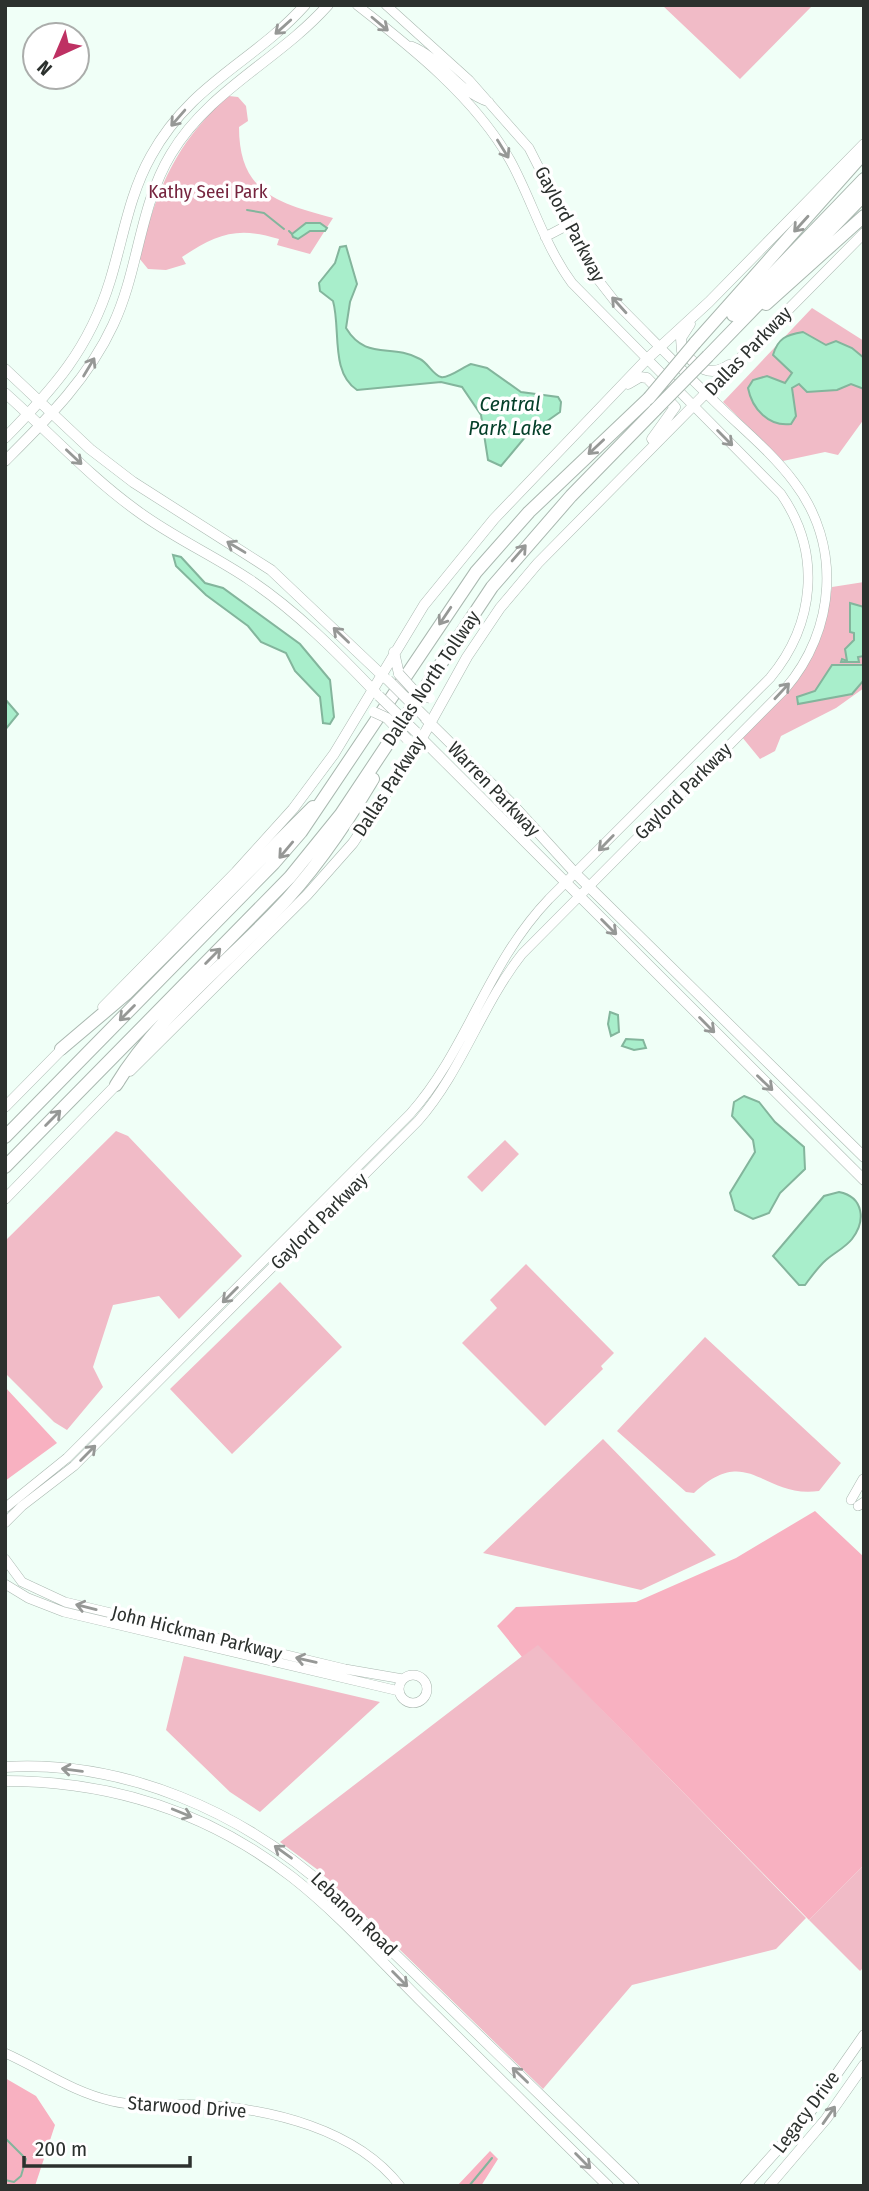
<svg xmlns="http://www.w3.org/2000/svg" width="869" height="2191" viewBox="0 0 869 2191" font-family="'Fira Sans Condensed',sans-serif">
  <rect width="100%" height="100%" fill="#f0fff7"/>
  <!-- green -->
  <path fill="#f1bbc7" d="M662,5H813L740,79Z
    M229,96L238,97L246,106L248,121L239,127C239,193 278,203 333,218L310,254L277,245L279,239C237,226 217,234 182,257L186,264L166,270L148,269L139,258C153,205 168,159 206,118C213,110 219,100 229,96Z
    M812,308L864,341V419L838,455L825,452L783,461L723,402Z
    M864,582V688L836,708L781,736L775,751L760,759L742,737L809,662L822,634L832,587Z
    M116,1131L128,1136L242,1256L179,1319L159,1296L113,1305L93,1367L103,1387L67,1430L54,1422L5,1373V1241Z
    M505,1140L519,1154L482,1192L467,1177Z
    M526,1264L614,1353L601,1366L603,1369L545,1426L462,1343L497,1308L490,1300Z
    M280,1282L342,1347L232,1454L170,1389Z
    M705,1337L841,1463L819,1491C762,1499 749,1442 694,1493L686,1492L617,1431Z
    M603,1439L716,1555L641,1590L483,1553Z
    M538,1644L806,1918L776,1949L632,1985L543,2089L318,1870L280,1842Z
    M184,1656L380,1702L260,1812L230,1792L166,1730Z
    M864,1865V1967L860,1971L809,1920Z"/>
  <!-- forest -->
  <path fill="#f8b1c1" d="M5,1387L57,1443L5,1481Z
    M815,1511L864,1557V1865L809,1920L538,1645L522,1657L497,1626L516,1607L636,1602L736,1558Z
    M5,2078L36,2096L55,2125L35,2186H5Z
    M490,2151L498,2159L481,2186H457Z"/>
  <!-- water -->
  <path fill="#a8eecb" stroke="#83b59c" stroke-width="2" d="M306,223H320L327,228L325,231H310L298,239L293,237L292,234Z
    M346,246L357,284L350,302L346,328C366,361 391,343 420,359C428,363 433,375 441,377C448,379 463,367 471,364L487,368L521,392L558,397L561,402L560,412L526,436L501,466L488,460L481,415L462,387L441,382L357,390C330,372 341,329 333,301L320,291L319,283L335,263L340,247Z
    M803,332L826,345L836,341L852,348L864,358V389L851,384L837,390L807,392L799,384L792,388L796,416L791,424C769,427 752,409 748,388L753,380L767,376L785,383L792,373L773,355C778,338 786,335 803,332Z
    M173,555L181,557L205,583L223,588L300,644L330,680L334,717L330,724L323,723L320,697L295,671L286,653L261,642L248,626L206,595L176,566Z
    M850,603L864,607V656L858,657L859,662H841L842,659L847,661L845,649L854,640V633L850,632Z
    M832,665H864V680L852,694L798,704L797,697L815,691Z
    M5,699L18,714L5,730Z
    M610,1012L618,1015L619,1032L611,1036L608,1024Z
    M626,1039L643,1040L646,1048L634,1050L622,1046Z
    M744,1096L759,1102L775,1122L804,1147L805,1169L780,1193L769,1213L753,1219L735,1210L730,1193L755,1152L753,1140L732,1116L734,1102Z
    M839,1192C864,1197 866,1221 852,1239C846,1247 834,1253 826,1260C818,1267 811,1277 805,1285H799L773,1256L824,1196Z"/>
  <g fill="none" stroke-linecap="round" stroke-linejoin="round">
    <!-- stream -->
    <path stroke="#83b59c" stroke-width="2" d="M247,210L264,213L284,229
      M289,231L292,234
      M5,2138L26,2159L21,2176L14,2182L5,2180
      M469,2186L492,2158"/>
    <!-- tertiary casing -->
    <g stroke="#aab8b0" stroke-width="10">
      <path id="tertiary" d="M411,46C442,58 457,92 489,102
        M545,237L568,225
        M851,1500L863,1479
        M858,1506L864,1502
        M5,1508L67,1458L410,1114C468,1049 486,965 549,899L770,678C815,624 822,553 781,494L572,283C544,245 532,200 510,160C475,98 412,48 357,5
        M5,1523L22,1506L74,1466L418,1121C462,1071 481,1006 522,954L785,689C836,630 842,545 794,482C771,451 739,426 712,399C680,368 649,336 617,304L592,272L529,148L469,80L386,5
        M5,1559L22,1582L65,1602L345,1669L403,1679
        M5,1584L28,1598L64,1612L399,1691
        M399 1689a14 14 0 1 1 28 0a14 14 0 1 1-28 0Z
        M5,2053C41,2069 72,2092 112,2101C142,2108 172,2103 203,2105C271,2109 356,2129 400,2186"/>
    </g>
    <!-- secondary casing -->
    <g stroke="#aab8b0" stroke-width="11">
      <path id="secondary" d="M690,324L681,338L682,351C697,366 708,379 729,365
        M5,369L90,449L133,482L271,570L385,678
        M628,384L640,377L647,378L675,407L652,439
        M5,393C49,432 89,476 136,510C172,537 213,555 250,580C296,611 337,652 376,693
        M5,438C54,388 89,349 110,281C123,239 129,195 151,156C191,83 254,62 305,5
        M5,461C47,419 88,379 113,325C139,270 139,207 171,154C209,90 279,60 328,5
        M394,652L399,674
        M425,718L513,805L576,874L864,1157
        M418,735L864,1180
        M103,1007L236,872L293,809L334,754L424,605L494,519L648,358L709,302L864,144
        M130,1071L307,895L353,843L417,747L467,657L500,608L538,563L864,233
        M5,1107L66,1045
        M5,1199L119,1082
        M5,1767C125,1760 243,1812 330,1891L634,2186
        M5,1781C110,1781 208,1812 292,1877C338,1913 378,1958 419,1999C482,2061 545,2123 608,2186
        M745,2186L806,2118L864,2035
        M769,2186L826,2119L864,2065"/>
    </g>
    <!-- motorway casing -->
    <g stroke="#aab8b0" stroke-width="14">
      <path id="motorway" d="M766,304L864,216
        M733,315L864,179
        M695,343L864,153
        M708,356L864,195
        M61,1049L126,994L313,807
        M116,1085C156,1019 222,967 275,912C314,872 345,826 373,779
        M5,1137L274,863L301,832L476,572L529,512L649,398
        M5,1167L290,877L341,814L492,587L571,496L655,410"/>
    </g>
    <!-- tertiary -->
    <use href="#tertiary" stroke="#fff" stroke-width="9"/>
    <!-- secondary -->
    <use href="#secondary" stroke="#fff" stroke-width="10"/>
    <!-- motorway -->
    <use href="#motorway" stroke="#fff" stroke-width="12"/>
    <!-- secondary-bridge casing -->
    <g stroke="#aab8b0" stroke-width="11" stroke-linecap="butt">
      <path id="secondary-bridge" d="M399,674L418,695L430,698
        M388,680L425,717
        M379,696L416,732
        M374,712L387,718L407,739"/>
    </g>
    <!-- motorway-bridge casing -->
    <g stroke="#aab8b0" stroke-width="14" stroke-linecap="butt">
      <path id="motorway-bridge" d="M649,398L695,343
        M655,410L708,356"/>
    </g>
    <!-- secondary-bridge -->
    <use href="#secondary-bridge" stroke="#fff" stroke-width="10"/>
    <!-- motorway-bridge -->
    <use href="#motorway-bridge" stroke="#fff" stroke-width="12"/>
  </g>
  <!-- one-way arrows -->
  <defs><path id="oneway-shaft" d="M-6 0H5M1.5-3L5.5 0L1.5 3" fill="none" stroke-width="1.6" stroke-linecap="round" stroke-linejoin="round" transform="scale(1.75)"/></defs>
  <g stroke="#969896">
    <use href="#oneway-shaft" transform="translate(380 24) rotate(40)"/>
    <use href="#oneway-shaft" transform="translate(283 27) rotate(138)"/>
    <use href="#oneway-shaft" transform="translate(178 118) rotate(131)"/>
    <use href="#oneway-shaft" transform="translate(503 149) rotate(58)"/>
    <use href="#oneway-shaft" transform="translate(801 224) rotate(132)"/>
    <use href="#oneway-shaft" transform="translate(619 305) rotate(-132)"/>
    <use href="#oneway-shaft" transform="translate(89 367) rotate(-59)"/>
    <use href="#oneway-shaft" transform="translate(725 438) rotate(45)"/>
    <use href="#oneway-shaft" transform="translate(596 447) rotate(137)"/>
    <use href="#oneway-shaft" transform="translate(74 457) rotate(43)"/>
    <use href="#oneway-shaft" transform="translate(236 547) rotate(-149)"/>
    <use href="#oneway-shaft" transform="translate(519 553) rotate(-49)"/>
    <use href="#oneway-shaft" transform="translate(445 616) rotate(124)"/>
    <use href="#oneway-shaft" transform="translate(341 635) rotate(-136)"/>
    <use href="#oneway-shaft" transform="translate(782 691) rotate(-47)"/>
    <use href="#oneway-shaft" transform="translate(606 843) rotate(134)"/>
    <use href="#oneway-shaft" transform="translate(286 850) rotate(130)"/>
    <use href="#oneway-shaft" transform="translate(609 927) rotate(45)"/>
    <use href="#oneway-shaft" transform="translate(213 956) rotate(-45)"/>
    <use href="#oneway-shaft" transform="translate(127 1013) rotate(135)"/>
    <use href="#oneway-shaft" transform="translate(707 1025) rotate(45)"/>
    <use href="#oneway-shaft" transform="translate(765 1083) rotate(44)"/>
    <use href="#oneway-shaft" transform="translate(53 1118) rotate(-45)"/>
    <use href="#oneway-shaft" transform="translate(230 1295) rotate(135)"/>
    <use href="#oneway-shaft" transform="translate(88 1453) rotate(-45)"/>
    <use href="#oneway-shaft" transform="translate(86 1607) rotate(-166)"/>
    <use href="#oneway-shaft" transform="translate(306 1660) rotate(-167)"/>
    <use href="#oneway-shaft" transform="translate(72 1770) rotate(-173)"/>
    <use href="#oneway-shaft" transform="translate(182 1813) rotate(22)"/>
    <use href="#oneway-shaft" transform="translate(283 1852) rotate(-144)"/>
    <use href="#oneway-shaft" transform="translate(400 1979) rotate(45)"/>
    <use href="#oneway-shaft" transform="translate(520 2075) rotate(-136)"/>
    <use href="#oneway-shaft" transform="translate(829 2115) rotate(-55)"/>
    <use href="#oneway-shaft" transform="translate(583 2161) rotate(45)"/>
  </g>
  <g text-anchor="middle" dominant-baseline="central" stroke-width="7" stroke-linejoin="round" paint-order="stroke">
    <!-- park labels -->
    <g font-size="19" fill="#76253f" stroke="#fff">
      <text x="208" y="191">Kathy Seei Park</text>
    </g>
    <!-- street labels -->
    <g font-size="19" fill="#2c312e" stroke="#fff">
      <text transform="translate(570 224) rotate(62)">Gaylord Parkway</text>
      <text transform="translate(748 351) rotate(-46)">Dallas Parkway</text>
      <text transform="translate(431 678) rotate(-56)">Dallas North Tollway</text>
      <text transform="translate(389 786) rotate(-57)">Dallas Parkway</text>
      <text transform="translate(494 789) rotate(46)">Warren Parkway</text>
      <text transform="translate(683 791) rotate(-45)">Gaylord Parkway</text>
      <text transform="translate(319 1221) rotate(-45)">Gaylord Parkway</text>
      <text transform="translate(197 1633) rotate(14)">John Hickman Parkway</text>
      <text transform="translate(354 1914) rotate(44)">Lebanon Road</text>
      <text transform="translate(187 2107) rotate(4)">Starwood Drive</text>
      <text transform="translate(806 2112) rotate(-53)">Legacy Drive</text>
    </g>
    <!-- water labels -->
    <g font-size="21" font-style="italic" fill="#05402a" stroke="#fff">
      <text x="510" y="404">Central<tspan x="510" dy="24">Park Lake</tspan></text>
    </g>
  </g>
  <!-- border -->
  <rect width="869" height="2191" fill="none" stroke="#2c312e" stroke-width="14"/>
  <!-- north arrow -->
  <g transform="translate(56 56) rotate(224)"><circle r="33" fill="#ffffff" stroke="#abadab" stroke-width="2"/>
  <path d="M0-5L12 26L0 18L-12 26Z" fill="#be3163"/>
  <text y="-10" font-size="19" font-weight="bold" text-anchor="middle" fill="#2c312e">N</text>
  </g>
  <!-- scale -->
  <path d="M24 2156v10h166v-10" fill="none" stroke="#2c312e" stroke-width="3.5"/>
  <text x="35" y="2156" font-size="21" fill="#2c312e" stroke="#ffffff" stroke-width="5" paint-order="stroke">200 m</text>
</svg>
